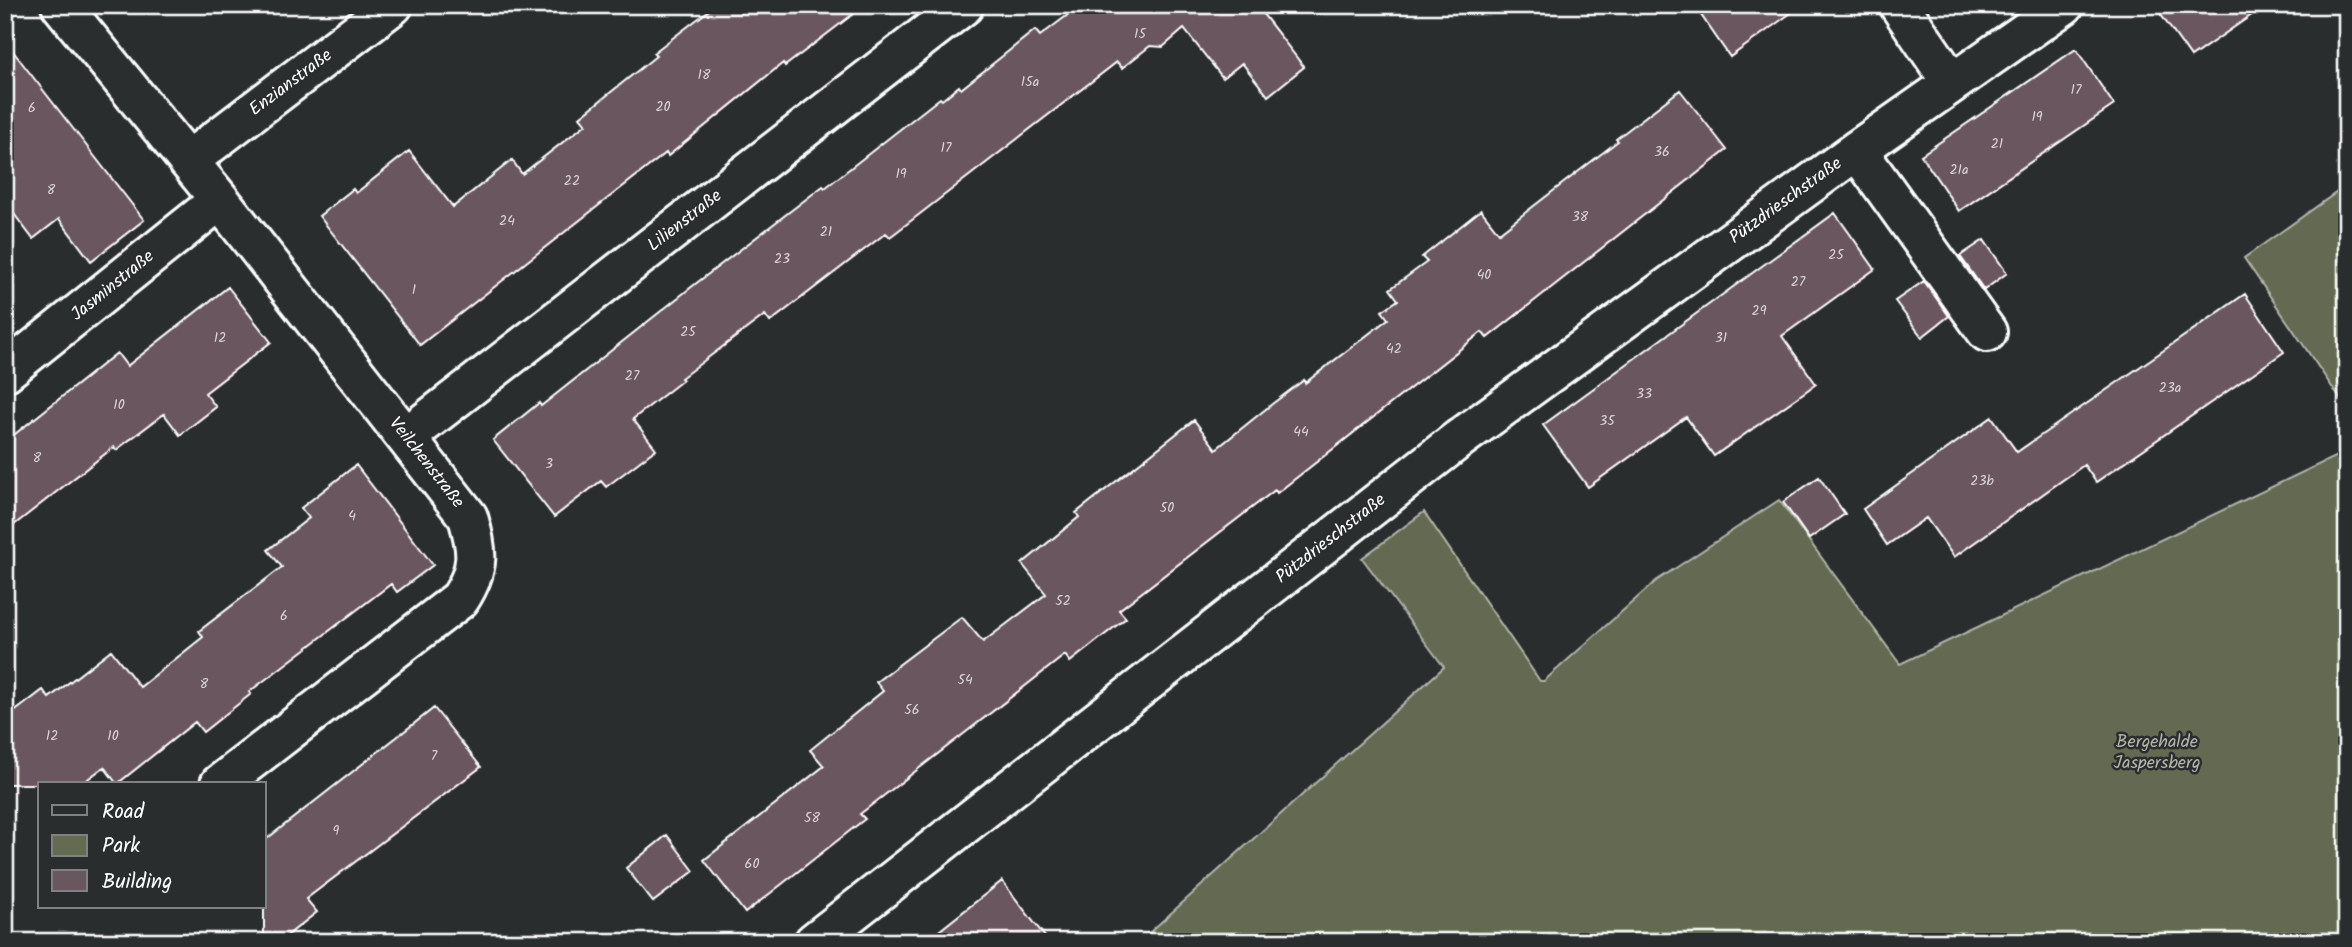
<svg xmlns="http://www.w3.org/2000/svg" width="2352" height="947" viewBox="0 0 2352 947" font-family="Kalam,sans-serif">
  <rect width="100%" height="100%" fill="#2a2d2e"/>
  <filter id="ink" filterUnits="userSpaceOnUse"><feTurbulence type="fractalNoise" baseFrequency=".0143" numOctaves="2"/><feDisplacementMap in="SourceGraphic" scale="14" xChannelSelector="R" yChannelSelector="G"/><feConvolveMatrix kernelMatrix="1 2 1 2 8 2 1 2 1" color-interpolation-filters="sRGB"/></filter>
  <g filter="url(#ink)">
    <!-- green -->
    <path fill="#646b51" stroke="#b2b5a8" stroke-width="2" d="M2347,185V409L2244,258Z
      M2347,451V942H1139L1444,667L1362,558L1424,512L1540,681H1544L1656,581L1779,500L1900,664Z"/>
    <!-- building -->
    <path fill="#69575e" stroke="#fff" stroke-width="2" d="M716,5H865L785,66L783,63L668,156L666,153L420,345L319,216L353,189L356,193L409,151L453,207L512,160L522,174L586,124L580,117L656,56L653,53Z
      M1081,5H1256L1304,67L1268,96L1242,63L1223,78L1184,29L1163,47L1150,46L1122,68L1117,62L890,237L886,233L770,322L765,315L681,378L683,380L633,419L656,449L606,487L601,481L554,517L493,440L539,403L541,406L694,285L823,186L825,188L940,98L942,100L959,86L961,89L1035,30L1040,36Z
      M1694,5H1802L1730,57Z
      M2154,5H2266L2191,57Z
      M5,41L144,220L91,261L59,219L33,239L5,202Z
      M2076,49L2114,105L1959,211L1921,155Z
      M1680,90L1727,150L1487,338L1482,332L1277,493L1275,490L1119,610L1126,618L1070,662L1065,655L961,736L860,814L865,819L745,913L704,860L824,766L810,750L883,691L876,682L962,617L983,642L1046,594L1022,564L1079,517L1076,513L1194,420L1216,449L1272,404L1304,380L1305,383L1388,319L1382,311L1398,300L1390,289L1427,262L1422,257L1481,210L1499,233L1618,141L1616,139Z
      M1835,213L1875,269L1782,336L1816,384L1714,456L1686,417L1588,487L1543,425Z
      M1984,240L2007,273L1984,290L1960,256Z
      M1924,281L1949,316L1922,337L1895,301Z
      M228,287L271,342L205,393L216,407L180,435L164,414L116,450L114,447L5,532V442L117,353L127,366Z
      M2245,294L2284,352L2096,482L2084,465L1954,557L1926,518L1887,545L1863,509L1992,417L2017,452Z
      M356,465L433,565L397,592L391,584L249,692L251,694L203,732L195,722L117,784L104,767L81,784H5V719L43,690L49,698L111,650L140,687L203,637L199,631L282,567L268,550L309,518L301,508Z
      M1819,477L1845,514L1809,539L1783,502Z
      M434,708L481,767L306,899L317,912L279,942H264V841Z
      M667,835L694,871L653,902L626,868Z
      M1002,881L1049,942H925Z"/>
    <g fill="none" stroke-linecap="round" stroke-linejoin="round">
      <!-- minor casing -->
      <g stroke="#fff" stroke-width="44">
        <path id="minor" d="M61,5L220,200L468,517C478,551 480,568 460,599L220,784
          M1899,5L1952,83
          M1857,150L1987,332
          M188,161L393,5
          M5,372L220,200
          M406,437L964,5
          M814,942L1459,439L1857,150L2064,5"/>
      </g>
      <!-- minor -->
      <use href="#minor" stroke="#2a2d2e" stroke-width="38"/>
    </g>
  </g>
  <g text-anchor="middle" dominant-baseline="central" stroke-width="5" stroke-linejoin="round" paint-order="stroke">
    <!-- number labels -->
    <g font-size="14" fill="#dad5d7">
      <text x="1140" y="34">15</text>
      <text x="704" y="75">18</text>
      <text x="1030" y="82">15a</text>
      <text x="2076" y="90">17</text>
      <text x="663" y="107">20</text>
      <text x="32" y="108">6</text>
      <text x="2037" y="117">19</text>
      <text x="1997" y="144">21</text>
      <text x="946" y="148">17</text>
      <text x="1662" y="152">36</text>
      <text x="1959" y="170">21a</text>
      <text x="901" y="174">19</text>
      <text x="572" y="181">22</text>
      <text x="51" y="190">8</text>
      <text x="1580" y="217">38</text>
      <text x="507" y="221">24</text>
      <text x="826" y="232">21</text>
      <text x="1836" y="255">25</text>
      <text x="782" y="259">23</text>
      <text x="1484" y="275">40</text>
      <text x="1798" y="282">27</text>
      <text x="414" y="290">1</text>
      <text x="1759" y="311">29</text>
      <text x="688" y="332">25</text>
      <text x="220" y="338">12</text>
      <text x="1721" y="338">31</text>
      <text x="1394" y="349">42</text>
      <text x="632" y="376">27</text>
      <text x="2170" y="388">23a</text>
      <text x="1644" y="394">33</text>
      <text x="119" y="405">10</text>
      <text x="1607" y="421">35</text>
      <text x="1301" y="432">44</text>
      <text x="37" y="458">8</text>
      <text x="549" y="464">3</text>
      <text x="1982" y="481">23b</text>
      <text x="1167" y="508">50</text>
      <text x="352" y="516">4</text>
      <text x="1063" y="601">52</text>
      <text x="284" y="616">6</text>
      <text x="965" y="680">54</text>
      <text x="204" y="684">8</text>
      <text x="912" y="710">56</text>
      <text x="52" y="736">12</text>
      <text x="113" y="736">10</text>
      <text x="434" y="756">7</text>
      <text x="812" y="818">58</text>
      <text x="336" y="831">9</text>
      <text x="752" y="864">60</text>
    </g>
    <!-- street labels -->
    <g font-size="18" fill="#fff" stroke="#2a2d2e">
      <text transform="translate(291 83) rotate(-37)">Enzianstraße</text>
      <text transform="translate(1786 201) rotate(-36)">Pützdrieschstraße</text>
      <text transform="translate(685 221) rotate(-38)">Lilienstraße</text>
      <text transform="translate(113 286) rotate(-39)">Jasminstraße</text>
      <text transform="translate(426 463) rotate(52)">Veilchenstraße</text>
      <text transform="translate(1331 539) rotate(-38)">Pützdrieschstraße</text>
    </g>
    <!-- park labels -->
    <g font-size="18" fill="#b2b5a8" stroke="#2a2d2e">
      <text x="2157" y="742">Bergehalde<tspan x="2157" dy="21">Jaspersberg</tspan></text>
    </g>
  </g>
  <!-- margin -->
  <rect width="2352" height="947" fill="none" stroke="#2a2d2e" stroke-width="28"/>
  <rect x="14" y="14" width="2324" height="919" fill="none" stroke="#fff" stroke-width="2.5" filter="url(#ink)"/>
  <!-- legend -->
  <rect x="38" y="782" width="228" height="126" fill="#2a2d2e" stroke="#7f8182" stroke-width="2"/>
  <rect x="52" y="805" width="35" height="10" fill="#2a2d2e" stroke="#7f8182" stroke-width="2"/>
  <text x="102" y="818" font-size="21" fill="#ffffff">Road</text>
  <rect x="52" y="835" width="35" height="21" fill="#646b51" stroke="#7f8182" stroke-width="2"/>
  <text x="102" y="852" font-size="21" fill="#ffffff">Park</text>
  <rect x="52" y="870" width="35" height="21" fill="#69575e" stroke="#7f8182" stroke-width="2"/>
  <text x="102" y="888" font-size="21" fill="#ffffff">Building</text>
</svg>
